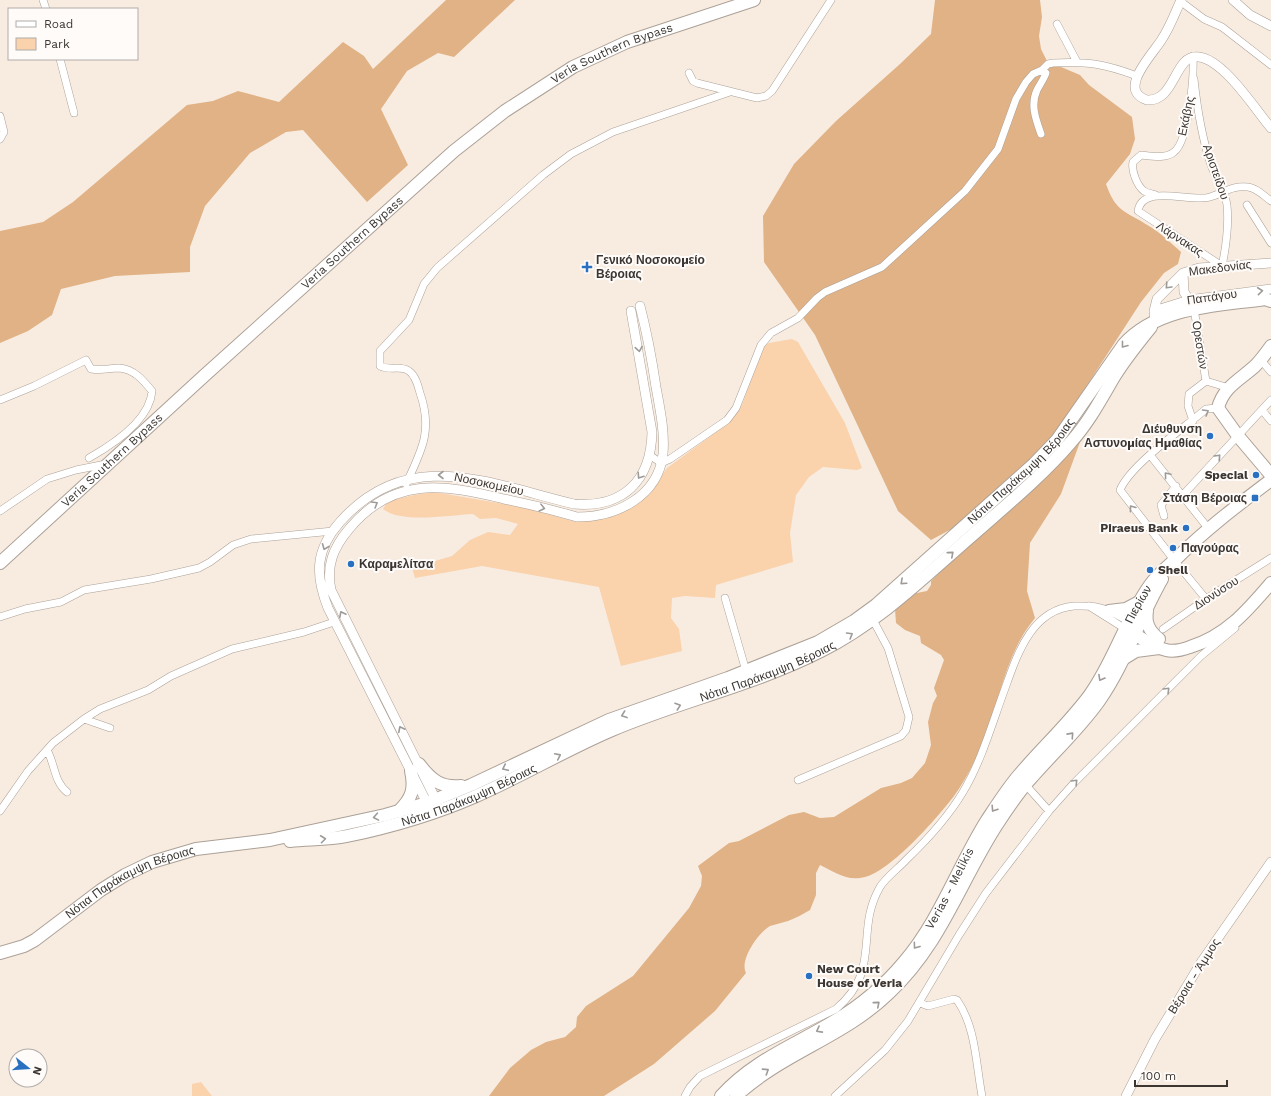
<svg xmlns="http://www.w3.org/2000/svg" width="1271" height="1096" viewBox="0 0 1271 1096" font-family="'Work Sans',sans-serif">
  <rect width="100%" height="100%" fill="#f8ece1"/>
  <!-- green -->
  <path fill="#fad2ac" d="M792,339L798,342L845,423L862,468L857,470L823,467L809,477L796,495L790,533L793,562L716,585L715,598L685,596L672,598L671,618L679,629L682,651L621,666L599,587L482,566L415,578L412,568L452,556L470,540L488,532L510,535L518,524L496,518L480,519L473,514C449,515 402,524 383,509L388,501L414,495L434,492L522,507L576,522L615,516L637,503L652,489L667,468L727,424L742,405L763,347L769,343Z
    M201,1082L212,1096H192V1084Z"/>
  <!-- forest -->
  <path fill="#e0b285" d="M446,0H515L454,57L438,53L407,71L381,109L408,165L367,202L303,130L286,132L250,153L205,206L190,247V272L115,276L61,289L52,315L28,331L0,343V231L43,222L73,202L187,105L213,101L238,91L279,102L343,42L364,56L373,69Z
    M935,0H1040L1042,17L1039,36L1041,49L1047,61L1080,75L1089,85L1132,117L1135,139L1130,154L1106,184C1116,213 1126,211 1149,226C1161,233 1171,243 1181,252L1178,264L1164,273L1141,302L1049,444L959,525L931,540L898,511L815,335L764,262L763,216L794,164L836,121L900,64L931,34Z
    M1080,442L1061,494L1030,543L1027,591L1035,618C1004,655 1000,703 982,746C974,763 965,781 954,796C937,818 892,870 865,877C847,882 835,872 820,865L816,873V895L810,910C803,914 796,918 788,921C782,923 776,924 770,926C759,932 739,960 746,973L715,1011L654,1064L604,1096H489L510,1068L531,1050L546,1042L565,1037L576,1027L577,1017L586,1006L633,976L689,908L701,886L702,876L698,866L729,843L739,841L789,815L804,812L820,818L834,817L881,788L901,783L912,778L925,763L931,745L928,722L933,703L937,696L934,688L944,660L941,655L921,643L920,636L905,630L896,623L895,609L912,594L927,591L931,585V581L945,567L1051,472Z"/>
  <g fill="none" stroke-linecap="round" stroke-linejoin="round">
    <!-- minor casing -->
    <g stroke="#aca197" stroke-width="8">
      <path id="minor" d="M43,0L46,9
        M1180,1L1204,19L1222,27L1271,65
        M1057,24L1077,62
        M60,59L74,113
        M1042,70L1048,64L1053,63C1087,61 1105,64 1137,76
        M689,73L693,81L697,83L757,98L766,96L772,91L831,0
        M1194,79C1197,107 1202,138 1211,165C1215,177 1226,194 1227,205C1229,225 1226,247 1222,266L1138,211C1142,183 1192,203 1210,197C1224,193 1232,185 1248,187C1257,188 1264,196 1271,201
        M0,116L4,132L0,139
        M1156,195C1153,194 1147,193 1144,191C1137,186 1131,170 1133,162L1141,155C1151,156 1166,159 1174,152C1189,141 1194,75 1193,56
        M1247,205L1271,243
        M1194,309L1206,381
        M1261,360L1271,372
        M1206,381L1229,388
        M0,400L34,386L86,360L91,369C104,371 108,368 119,368C134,369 143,380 152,391C150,420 112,445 89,458
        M1262,410L1271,421
        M1193,421L1188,406L1189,394L1206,381
        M1150,455L1208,528
        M651,456L661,463L670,459L727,420L736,408L761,345L771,333L798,318L817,298L825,292L882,267L965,191L998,149L1016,99L1026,82L1033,74L1042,70L1046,73C1044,79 1040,84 1037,90C1030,105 1036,120 1041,134
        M406,484C422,450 433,430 420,393C418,386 416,376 409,371C400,365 390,371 380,366V351L409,320L424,284L437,268L543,175L571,154L613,132L730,92
        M1182,496L1271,400
        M0,511L47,479L76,470L106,464
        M1164,516L1161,505L1176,486
        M725,598L746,671
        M1206,599L1174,560L1120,490C1131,464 1183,429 1206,409L1218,408
        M1089,606L1124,628
        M0,617L25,609L61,602L84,590L151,579L199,568L210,562L233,545L251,539L333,531
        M1163,629L1206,599L1271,558
        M84,719L110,728
        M47,750C55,764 54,782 67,792
        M798,780L901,736L906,730L909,717L888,648L873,620
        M1024,783L1049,811
        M0,811L28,771L53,743L84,719L100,709L148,690L171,676L232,649L304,632L334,622
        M920,1003L928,1006L954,999L957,1000C976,1027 976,1065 982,1096
        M685,1096L690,1087L700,1076L836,1009C883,969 854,932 880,887C886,877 899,868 907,859C928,839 948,817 963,792C981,762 991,727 1003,694C1016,659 1029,610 1074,606C1084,606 1095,605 1104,609C1113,612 1120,617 1128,621
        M835,1096L885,1050L908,1021L959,935L986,893L1049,811L1074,783L1201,656L1235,628"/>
    </g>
    <!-- tertiary casing -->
    <g stroke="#aca197" stroke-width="10">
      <path id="tertiary" d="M1181,0C1175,13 1170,27 1162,39C1154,53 1116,90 1147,100C1176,102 1174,53 1199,57C1224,60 1255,109 1271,128
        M1233,0L1250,15L1271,26
        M1183,273L1184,292L1189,300
        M1154,311L1189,300L1271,289
        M1155,323L1154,311L1157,299L1183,273L1199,268L1271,263
        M436,800L331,590C326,566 333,548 349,529C393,476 443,484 504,499C529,504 553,510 577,517C616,517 658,497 663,454C665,432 660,409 656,387C652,360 647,333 640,306
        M427,803L328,608C315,575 315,550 340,522C408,445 490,484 574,504C623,508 651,481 652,432L631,311
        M1126,1096L1155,1039L1202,961L1271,862"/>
    </g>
    <!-- primary casing -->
    <g stroke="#aca197" stroke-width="14">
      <g id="primary">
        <path d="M1271,346C1266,353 1261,360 1255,366C1241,379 1223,387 1218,408L1238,436L1271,475"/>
        <path id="s1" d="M0,563L205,375L404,196L454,151L505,111L573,67L627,42L754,0"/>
        <path d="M1109,611L1126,609L1139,602"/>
        <path d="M1147,611C1145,623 1149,631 1159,639"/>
        <path d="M1128,630C1140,637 1152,647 1166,650C1174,652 1182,650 1190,647C1226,636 1247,611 1271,583"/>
        <path d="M1123,659L1136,651L1159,648"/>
        <path d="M419,764C431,780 441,788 461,786"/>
        <path d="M399,811C412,798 415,789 411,771"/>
        <path id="s2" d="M290,841C309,839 328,840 347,836C390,827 435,814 476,796C522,776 565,750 612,730C680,701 754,685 821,651C877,623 922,579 969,538C1004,507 1041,477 1071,442C1089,422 1101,399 1114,377C1125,359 1138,343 1151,327"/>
        <path id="s3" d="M0,953L24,946L35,940L101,890L125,875L152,862L196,849L270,840L385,815L427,803L471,785L609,720L728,678L818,642L854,621L876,605L1034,464L1057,440L1124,344C1159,306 1217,306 1265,299L1271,301"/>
        <path id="s4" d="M721,1096C754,1060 793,1046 833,1022C860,1006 884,986 904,962C940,920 958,866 987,820C997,805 1007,789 1019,775C1042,748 1068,724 1089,696C1114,662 1125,620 1150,585C1157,575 1168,566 1177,558C1206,529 1238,505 1271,480"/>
        <path d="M736,1096C782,1053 844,1037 889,993C941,944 959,884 996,826C1007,809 1019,791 1033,776C1055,751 1080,728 1099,701C1125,664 1139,619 1162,579"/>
      </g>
    </g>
    <!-- minor -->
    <use href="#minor" stroke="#fff" stroke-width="7"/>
    <!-- tertiary -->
    <use href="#tertiary" stroke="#fff" stroke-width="9"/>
    <!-- primary -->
    <use href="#primary" stroke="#fff" stroke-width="12"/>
  </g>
  <!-- one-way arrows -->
  <defs><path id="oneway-chevron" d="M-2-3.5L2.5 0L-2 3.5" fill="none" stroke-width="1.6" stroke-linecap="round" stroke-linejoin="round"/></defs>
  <g stroke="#9d9a98">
    <use href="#oneway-chevron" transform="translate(1168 286) rotate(133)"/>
    <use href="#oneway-chevron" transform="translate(1260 291) rotate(-6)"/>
    <use href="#oneway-chevron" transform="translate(1124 345) rotate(128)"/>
    <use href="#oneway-chevron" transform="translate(639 349) rotate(81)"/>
    <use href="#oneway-chevron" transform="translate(1206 412) rotate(-31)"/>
    <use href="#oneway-chevron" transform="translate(1218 457) rotate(-47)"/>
    <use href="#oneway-chevron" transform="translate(441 475) rotate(-180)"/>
    <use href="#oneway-chevron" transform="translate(1167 475) rotate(-130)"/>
    <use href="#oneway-chevron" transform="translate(640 476) rotate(124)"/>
    <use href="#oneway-chevron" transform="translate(375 504) rotate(-31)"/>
    <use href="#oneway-chevron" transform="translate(542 508) rotate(14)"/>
    <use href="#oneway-chevron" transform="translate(1132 508) rotate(-128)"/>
    <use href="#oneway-chevron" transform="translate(325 547) rotate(112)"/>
    <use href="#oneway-chevron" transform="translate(951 554) rotate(-41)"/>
    <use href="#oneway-chevron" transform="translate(903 582) rotate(138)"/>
    <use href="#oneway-chevron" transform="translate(342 614) rotate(-117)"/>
    <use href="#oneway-chevron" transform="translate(850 635) rotate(-31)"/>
    <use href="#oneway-chevron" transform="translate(1101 678) rotate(120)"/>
    <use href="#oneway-chevron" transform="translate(1167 690) rotate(-45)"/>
    <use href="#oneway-chevron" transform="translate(678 706) rotate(-19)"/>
    <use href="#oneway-chevron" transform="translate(624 715) rotate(160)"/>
    <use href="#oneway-chevron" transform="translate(401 729) rotate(-117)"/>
    <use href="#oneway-chevron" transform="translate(1071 735) rotate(-48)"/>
    <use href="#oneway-chevron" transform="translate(558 756) rotate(-26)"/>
    <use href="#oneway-chevron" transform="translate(505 768) rotate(155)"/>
    <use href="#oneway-chevron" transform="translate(1075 782) rotate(-46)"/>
    <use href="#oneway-chevron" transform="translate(994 809) rotate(123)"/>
    <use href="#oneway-chevron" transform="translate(376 817) rotate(170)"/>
    <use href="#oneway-chevron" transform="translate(323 839) rotate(-7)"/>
    <use href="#oneway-chevron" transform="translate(916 946) rotate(126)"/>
    <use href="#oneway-chevron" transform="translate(877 1004) rotate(-41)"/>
    <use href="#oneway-chevron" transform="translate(819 1030) rotate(152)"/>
    <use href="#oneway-chevron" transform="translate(766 1071) rotate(-33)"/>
  </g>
  <!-- markers -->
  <g fill="#2970c1" stroke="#fefbf9" stroke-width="1.5">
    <path d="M585 261h4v4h4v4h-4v4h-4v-4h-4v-4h4z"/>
    <circle cx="1210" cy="436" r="4"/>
    <circle cx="1256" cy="475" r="4"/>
    <rect x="1251" y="494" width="8" height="8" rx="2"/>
    <circle cx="1186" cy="528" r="4"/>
    <circle cx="1173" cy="548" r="4"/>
    <circle cx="351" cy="564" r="4"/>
    <circle cx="1150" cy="570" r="4"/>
    <circle cx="809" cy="976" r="4"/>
  </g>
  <g text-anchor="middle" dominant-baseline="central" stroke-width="4" stroke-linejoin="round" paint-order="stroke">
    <!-- street labels -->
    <g font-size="12" fill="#3b3632" stroke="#fefbf9">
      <text stroke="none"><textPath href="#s1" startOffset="800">Veria Southern Bypass</textPath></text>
      <text transform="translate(1186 116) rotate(-78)">Εκάβης</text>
      <text transform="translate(1216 172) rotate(71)">Αριστείδου</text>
      <text transform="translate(1180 239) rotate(33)">Λάρνακας</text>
      <text stroke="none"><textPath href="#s1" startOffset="476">Veria Southern Bypass</textPath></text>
      <text transform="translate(1220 268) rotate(-7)">Μακεδονίας</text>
      <text transform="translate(1212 297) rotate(-8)">Παπάγου</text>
      <text transform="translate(1200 345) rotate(81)">Ορεστών</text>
      <text stroke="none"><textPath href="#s1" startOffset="152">Veria Southern Bypass</textPath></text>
      <text stroke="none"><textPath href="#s3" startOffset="1150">Νότια Παράκαμψη Βέροιας</textPath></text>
      <text transform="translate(489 484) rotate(12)">Νοσοκομείου</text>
      <text transform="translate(1216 593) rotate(-33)">Διονύσου</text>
      <text stroke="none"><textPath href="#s4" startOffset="658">Πιερίων</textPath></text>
      <text stroke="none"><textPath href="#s2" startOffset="510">Νότια Παράκαμψη Βέροιας</textPath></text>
      <text stroke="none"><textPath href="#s2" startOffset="186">Νότια Παράκαμψη Βέροιας</textPath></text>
      <text stroke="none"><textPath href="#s3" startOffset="150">Νότια Παράκαμψη Βέροιας</textPath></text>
      <text stroke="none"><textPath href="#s4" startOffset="315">Verias - Melikis</textPath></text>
      <text transform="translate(1194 976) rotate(-58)">Βέροια - Άμμος</text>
    </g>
    <!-- poi labels -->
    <g font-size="12" font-weight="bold" fill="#3b3632" stroke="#fefbf9" text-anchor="start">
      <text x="596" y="260">Γενικό Νοσοκομείο<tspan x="596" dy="14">Βέροιας</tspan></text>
      <text x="1202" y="429" text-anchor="end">Διέυθυνση<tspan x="1202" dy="14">Αστυνομίας Ημαθίας</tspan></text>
      <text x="1248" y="475" text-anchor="end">Special</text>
      <text x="1247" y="498" text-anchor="end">Στάση Βέροιας</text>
      <text x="1178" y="528" text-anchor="end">Piraeus Bank</text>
      <text x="1181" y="548">Παγούρας</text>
      <text x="359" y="564">Καραμελίτσα</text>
      <text x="1158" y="570">Shell</text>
      <text x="817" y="969">New Court<tspan x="817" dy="14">House of Veria</tspan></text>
    </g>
  </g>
  <!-- legend -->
  <rect x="8" y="8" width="130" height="52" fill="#fefbf9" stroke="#b0aca9"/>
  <rect x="16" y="21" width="20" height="6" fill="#ffffff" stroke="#b0aca9"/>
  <text x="44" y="28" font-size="12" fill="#3b3632">Road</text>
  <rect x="16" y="38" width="20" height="12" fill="#fad2ac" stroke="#b0aca9"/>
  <text x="44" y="48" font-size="12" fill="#3b3632">Park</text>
  <!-- north arrow -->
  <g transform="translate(28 1068) rotate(107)"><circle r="19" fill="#fefbf9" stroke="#b0aca9"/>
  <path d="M0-3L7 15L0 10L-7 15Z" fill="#2970c1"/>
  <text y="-6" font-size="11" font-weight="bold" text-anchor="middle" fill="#3b3632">N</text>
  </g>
  <!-- scale -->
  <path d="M1135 1080v6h92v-6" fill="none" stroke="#3b3632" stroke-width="2"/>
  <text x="1141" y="1080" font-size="12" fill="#3b3632" stroke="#fefbf9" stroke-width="3" paint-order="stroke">100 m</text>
</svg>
